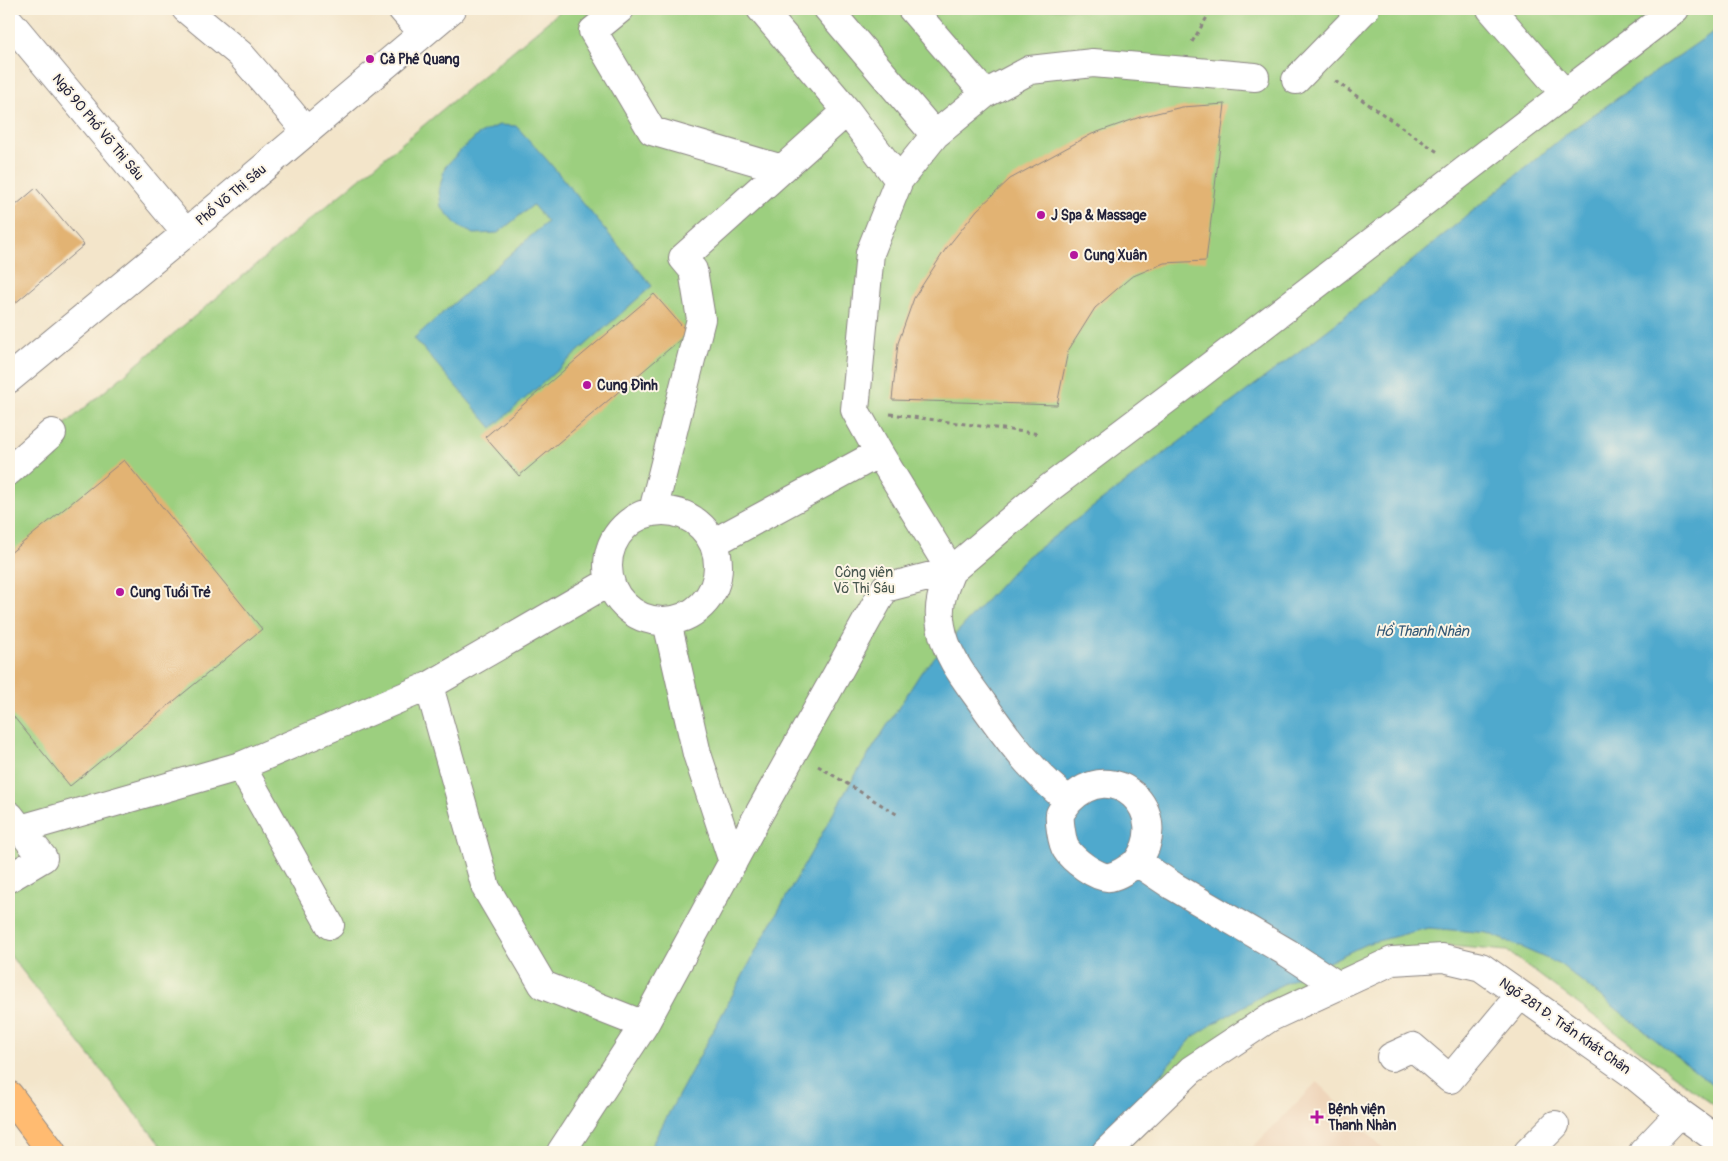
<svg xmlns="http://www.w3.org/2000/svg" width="1728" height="1161" viewBox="0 0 1728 1161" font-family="Pangolin,sans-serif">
  <rect width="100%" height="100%" fill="#fcf5e5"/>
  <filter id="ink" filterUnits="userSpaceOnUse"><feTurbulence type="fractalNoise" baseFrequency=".02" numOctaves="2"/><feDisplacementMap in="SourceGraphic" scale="10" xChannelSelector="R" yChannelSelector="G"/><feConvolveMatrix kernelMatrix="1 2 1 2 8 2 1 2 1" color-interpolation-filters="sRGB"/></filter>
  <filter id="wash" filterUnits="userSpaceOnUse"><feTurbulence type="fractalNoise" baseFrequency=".0096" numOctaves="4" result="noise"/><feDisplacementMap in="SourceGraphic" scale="20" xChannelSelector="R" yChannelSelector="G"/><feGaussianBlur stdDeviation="1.12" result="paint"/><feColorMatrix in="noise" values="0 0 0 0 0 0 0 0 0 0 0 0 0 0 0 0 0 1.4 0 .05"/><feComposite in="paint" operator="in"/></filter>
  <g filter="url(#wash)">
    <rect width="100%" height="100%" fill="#f3e5ca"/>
    <!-- built -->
    <path fill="#efd6bb" d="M1317,1082L1387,1152H1248Z"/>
    <!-- green -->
    <path fill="#9ccf7f" stroke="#5f785d" d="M563,9H1719V1109L1507,951L1449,946L1392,960L1210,1064L1123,1152H166L9,954V471Z"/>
    <!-- water -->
    <path fill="#4fa9cd" stroke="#386684" d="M1719,28V1090L1561,965L1488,933L1428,928L1366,944L1277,987L1213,1024L1193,1037L1130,1110L1090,1152H648L763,938L851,782L922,671L1023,560L1334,325L1570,131Z
      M499,125L516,126L548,161L652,286L492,428L414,338L547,222L533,205L498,233L474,234L458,226L441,207L439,190L445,167L461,150L478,135Z"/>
    <g id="blocks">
      <!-- building -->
      <path fill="#e2b373" d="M1225,104L1206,261L1164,263L1131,277L1095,308L1068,351L1057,405L892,400L898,343L914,298L945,250L977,210L1010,179L1092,134L1140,117L1182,107Z
        M36,188L84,245L13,305L9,301V211Z
        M654,294L688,333L519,476L485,437Z
        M124,460L262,629L70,786L9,711V554Z"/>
    </g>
  </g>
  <g filter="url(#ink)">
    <use href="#blocks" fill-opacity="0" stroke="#8a8482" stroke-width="1"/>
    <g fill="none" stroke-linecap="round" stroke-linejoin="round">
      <!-- minor casing -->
      <g stroke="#8a8482" stroke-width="30">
        <path id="minor" d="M186,9L240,54L287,108L306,131
          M402,9L423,33
          M620,9L593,31L652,131L782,169
          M761,9L847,111L899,180
          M828,9L935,135
          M912,9L985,94
          M1491,9L1565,94
          M10,22L186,233
          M1296,80L1365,9
          M9,379L186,233L452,9
          M9,471L52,433
          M608 566a55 55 0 1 1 110 0a55 55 0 1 1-110 0Z
          M653,511L701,319L693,270L683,258L847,111
          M713,543L879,453
          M951,571L879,453L855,410L870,253L899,180L935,135L985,94L1030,70L1093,63L1255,77
          M951,571C943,591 937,604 941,626C946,656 966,680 983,704C1009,741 1033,773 1069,801C1113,754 1174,812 1137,862L1173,886L1288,953L1337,985
          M667,622L697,754L733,862
          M429,686L486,888L543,985L644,1025
          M241,766L330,925
          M1069,801C1066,805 1062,810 1060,814C1059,821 1062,843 1066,849C1072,859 1097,879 1110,877C1120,875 1129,868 1137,862
          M21,829L241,766L429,686L609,582
          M9,878L43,858L10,816
          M1391,1057L1413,1047L1450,1079L1520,995
          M561,1152L644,1025L755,821L885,588L951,571L1044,492L1191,381L1675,9
          M1106,1152L1191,1070L1269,1018L1392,961L1443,958L1481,967L1630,1072L1680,1113L1719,1141
          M1528,1152L1555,1125
          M1643,1152L1680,1113"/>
      </g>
      <!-- major casing -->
      <g stroke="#8a8482" stroke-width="30">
        <path id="major" d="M9,1095L52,1152"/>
      </g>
      <!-- path -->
      <path stroke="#8a8482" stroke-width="3" stroke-dasharray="4 4" stroke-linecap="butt" d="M1192,42L1212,9
        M1335,81L1439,153
        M890,414L1040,434
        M818,766L898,815"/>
      <!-- minor -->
      <use href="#minor" stroke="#fff" stroke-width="28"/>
      <!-- major -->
      <use href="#major" stroke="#ffbb71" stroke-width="28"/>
    </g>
  </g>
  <!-- markers -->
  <g fill="#b5179e" stroke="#fcf5e5" stroke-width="2">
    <circle cx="370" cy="59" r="5"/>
    <circle cx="1041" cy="215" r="5"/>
    <circle cx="1074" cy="255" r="5"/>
    <circle cx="587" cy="385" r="5"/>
    <circle cx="120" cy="592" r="5"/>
    <path d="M1314.5 1109.5h5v5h5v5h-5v5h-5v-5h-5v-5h5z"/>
  </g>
  <g text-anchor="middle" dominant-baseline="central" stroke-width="4" stroke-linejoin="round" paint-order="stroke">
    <!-- poi labels -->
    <g font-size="14" font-weight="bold" fill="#22223b" stroke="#fcf5e5" text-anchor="start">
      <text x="380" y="59">Cà Phê Quang</text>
      <text x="1051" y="215">J Spa &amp; Massage</text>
      <text x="1084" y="255">Cung Xuân</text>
      <text x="597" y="385">Cung Đình</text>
      <text x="130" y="592">Cung Tuổi Trẻ</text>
      <text x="1328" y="1109">Bệnh viện<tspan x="1328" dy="16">Thanh Nhàn</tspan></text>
    </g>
    <!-- street labels -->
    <g font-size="14" fill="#22223b" stroke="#fcf5e5">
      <text transform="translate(98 127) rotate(50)">Ngõ 90 Phố Võ Thị Sáu</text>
      <text transform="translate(231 195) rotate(-40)">Phố Võ Thị Sáu</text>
      <text transform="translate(1565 1026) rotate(35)">Ngõ 281 Đ. Trần Khát Chân</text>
    </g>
    <!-- park labels -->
    <g font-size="14" fill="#47564f" stroke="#fcf5e5">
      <text x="864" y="572">Công viên<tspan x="864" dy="16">Võ Thị Sáu</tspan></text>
    </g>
    <!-- water labels -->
    <g font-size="15" font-style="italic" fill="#345875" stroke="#fcf5e5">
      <text x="1422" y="631">Hồ Thanh Nhàn</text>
    </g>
  </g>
  <!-- margin -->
  <rect width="1728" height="1161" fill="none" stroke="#fcf5e5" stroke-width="30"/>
</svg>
